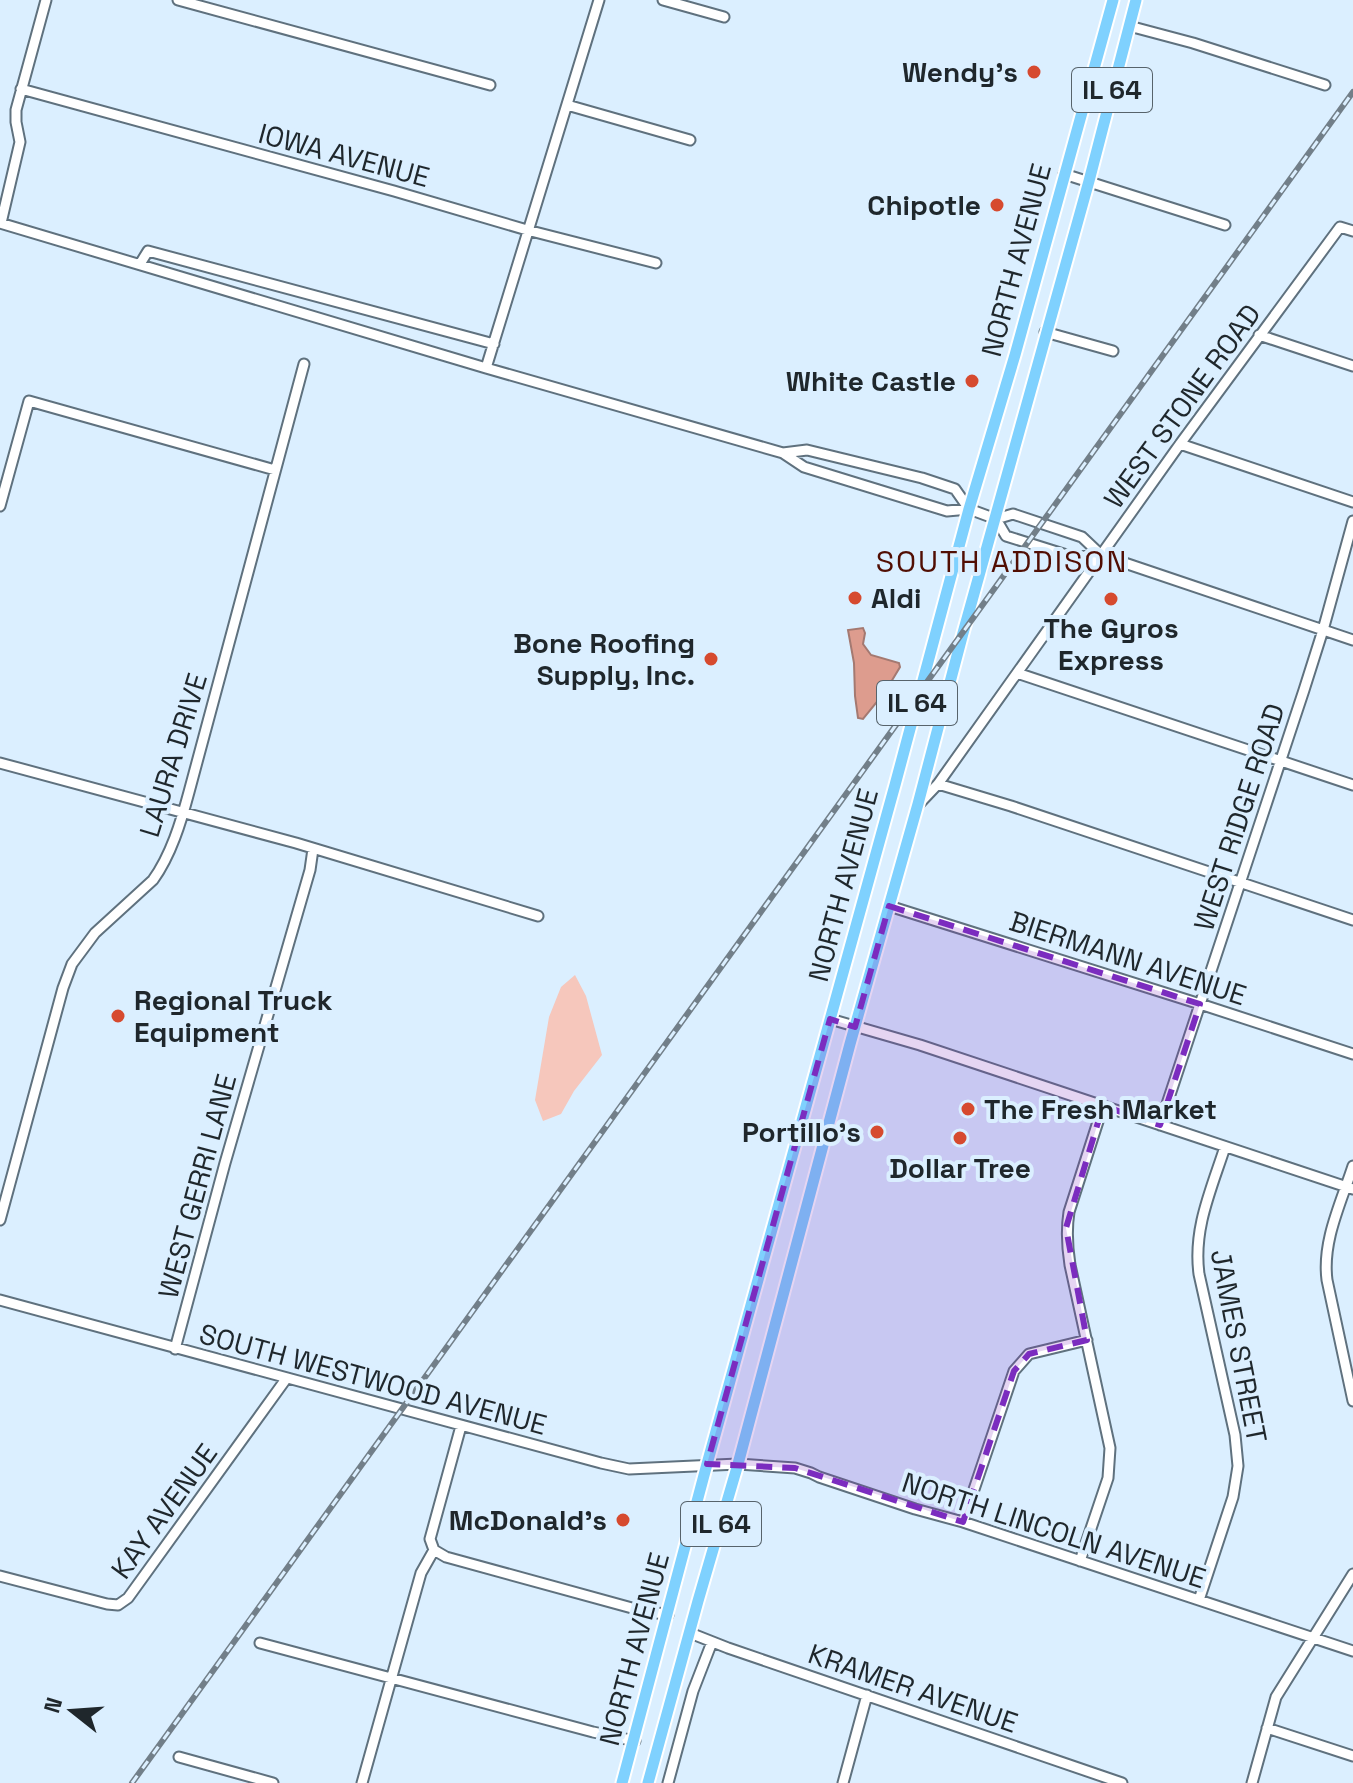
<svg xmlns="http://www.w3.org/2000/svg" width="1353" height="1783" viewBox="0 0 1353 1783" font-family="'Space Grotesk',sans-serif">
  <rect width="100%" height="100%" fill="#dbefff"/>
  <!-- green -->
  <path fill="#f6c7bc" d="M575,975L586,996L602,1055L574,1091L561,1114L543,1121L535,1100L549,1017L561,987Z"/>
  <!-- water -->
  <path fill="#dd9c8e" stroke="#a47971" stroke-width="2" d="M863,628L865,633L863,644L871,655L899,663L900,667L885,692L863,719L858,718L855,696L854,663L848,630Z"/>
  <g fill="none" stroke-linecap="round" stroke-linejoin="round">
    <!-- minor casing -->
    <g stroke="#5f717e" stroke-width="13">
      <path id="minor" d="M178,0L490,85
        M663,0L724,17
        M1129,26L1193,43L1325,85
        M21,89L394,191L527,230L656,263
        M567,105L690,140
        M1064,174L1225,225
        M0,223L486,368L783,453L804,467L947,511L969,509L996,519L1013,514L1082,537L1101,555L1353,640
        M1,223L20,142L16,122V110L46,0
        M140,264L148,251L494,344
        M1045,332L1113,351
        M1259,335L1353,366
        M486,368L599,0
        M1180,444L1353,502
        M783,453L807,450L922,478L955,489L969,509
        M0,506L29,401L275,470
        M996,519L1006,536L1073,557L1101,555
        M1017,673L1353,785
        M0,763L296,843L538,916
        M938,784L1011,806L1353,920
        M919,804L938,784L1180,444L1340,227L1353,231
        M889,906L1200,1004L1353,1054
        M830,1019L920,1045L1353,1189
        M1160,1125L1304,690L1323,630L1353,521
        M1353,1166C1341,1203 1322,1241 1327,1280L1353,1401
        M0,1220L63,988L72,964L95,933L153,880C171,855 181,822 189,792L304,364
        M0,1300L601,1463L629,1469L738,1464L795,1468L811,1473L819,1477L915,1509L963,1522L1353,1651
        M175,1349L225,1163L310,870L313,849
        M963,1522L1014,1371L1029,1354L1087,1340
        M434,1550L446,1557L632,1608L668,1615
        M1080,1561L1108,1478L1110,1448L1070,1265C1067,1246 1066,1231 1069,1212L1103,1106
        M0,1576L107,1604L118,1605L128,1598L286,1379
        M1199,1600L1233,1497L1238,1466L1235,1435L1199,1274C1193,1229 1211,1190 1225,1147
        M690,1633L728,1648L1122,1783
        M260,1643L593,1732L635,1741
        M1267,1728L1353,1756
        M179,1757L273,1783
        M362,1783L421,1573L434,1550L430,1539L461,1426
        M668,1783L693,1691L712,1642
        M843,1783L867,1695
        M1252,1783L1276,1697L1353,1574"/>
    </g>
    <!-- major casing -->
    <g stroke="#fff" stroke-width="15">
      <path id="major" d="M622,1783L707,1464L895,785L969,509L1015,355L1113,0
        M648,1783L698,1601L738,1464L850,1044L918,804L963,633L1089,181L1136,0"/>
    </g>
    <!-- minor -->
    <use href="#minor" stroke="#fff" stroke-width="9"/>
    <!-- major -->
    <use href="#major" stroke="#7fd1fe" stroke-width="11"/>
    <!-- rail casing -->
    <g stroke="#727f89" stroke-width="6">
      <path id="rail" d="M132,1783L1353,92"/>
    </g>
    <!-- rail -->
    <use href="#rail" stroke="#dbefff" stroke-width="3" stroke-dasharray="9" stroke-linecap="butt"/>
  </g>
  <!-- marked area -->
  <path fill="#7b2cbf" fill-opacity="0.2" stroke="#7b2cbf" stroke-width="6" stroke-dasharray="16 10" stroke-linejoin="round" d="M889,906L1200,1004L1160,1125L1103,1106L1066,1228L1087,1340L1029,1354L1014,1371L963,1522L795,1468L707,1464L830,1019L855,1027Z"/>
  <!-- markers -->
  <g fill="#d64a2f" stroke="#dbefff" stroke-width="3">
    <circle cx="1034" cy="72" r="8"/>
    <circle cx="997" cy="205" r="8"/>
    <circle cx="972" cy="381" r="8"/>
    <circle cx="855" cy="598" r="8"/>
    <circle cx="1111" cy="599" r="8"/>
    <circle cx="711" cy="659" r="8"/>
    <circle cx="118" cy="1016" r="8"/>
    <circle cx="968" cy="1109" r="8"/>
    <circle cx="877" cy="1132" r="8"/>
    <circle cx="960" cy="1138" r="8"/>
    <circle cx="623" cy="1520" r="8"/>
  </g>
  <g text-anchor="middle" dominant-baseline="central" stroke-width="8" stroke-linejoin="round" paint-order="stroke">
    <!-- shield labels -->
    <g fill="#dbefff" stroke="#57636b" stroke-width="2">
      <rect x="1072" y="68" width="80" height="44" rx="6"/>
      <rect x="877" y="681" width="80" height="44" rx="6"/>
      <rect x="681" y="1502" width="80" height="44" rx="6"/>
    </g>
    <g font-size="26" font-weight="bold" fill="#1f272c">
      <text x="1112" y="90">IL 64</text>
      <text x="917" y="703">IL 64</text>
      <text x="721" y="1524">IL 64</text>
    </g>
    <!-- poi labels -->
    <g font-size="28" font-weight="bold" fill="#1f272c" stroke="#dbefff" text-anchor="end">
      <text x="1018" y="72">Wendy's</text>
      <text x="981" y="205">Chipotle</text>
      <text x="956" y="381">White Castle</text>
      <text x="871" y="598" text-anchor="start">Aldi</text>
      <text x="1111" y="628" text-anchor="middle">The Gyros<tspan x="1111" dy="32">Express</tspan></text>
      <text x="695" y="643">Bone Roofing<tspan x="695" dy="32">Supply, Inc.</tspan></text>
      <text x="134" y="1000" text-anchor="start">Regional Truck<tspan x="134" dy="32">Equipment</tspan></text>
      <text x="984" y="1109" text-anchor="start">The Fresh Market</text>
      <text x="861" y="1132">Portillo's</text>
      <text x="960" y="1168" text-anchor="middle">Dollar Tree</text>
      <text x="607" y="1520">McDonald's</text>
    </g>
    <!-- street labels -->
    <g font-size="28" fill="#1f272c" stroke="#dbefff">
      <text transform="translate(344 155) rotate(15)">IOWA AVENUE</text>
      <text transform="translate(1016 260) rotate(-75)">NORTH AVENUE</text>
      <text transform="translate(1182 406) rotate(-54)">WEST STONE ROAD</text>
      <text transform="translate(173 755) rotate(-73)">LAURA DRIVE</text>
      <text transform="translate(1239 817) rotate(-72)">WEST RIDGE ROAD</text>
      <text transform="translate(843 885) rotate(-75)">NORTH AVENUE</text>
      <text transform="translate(1128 958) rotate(18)">BIERMANN AVENUE</text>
      <text transform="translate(197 1186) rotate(-75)">WEST GERRI LANE</text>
      <text transform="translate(1239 1346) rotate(79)">JAMES STREET</text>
      <text transform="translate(373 1379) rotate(15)">SOUTH WESTWOOD AVENUE</text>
      <text transform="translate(164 1511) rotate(-54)">KAY AVENUE</text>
      <text transform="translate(1054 1530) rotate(18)">NORTH LINCOLN AVENUE</text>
      <text transform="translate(634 1649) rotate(-75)">NORTH AVENUE</text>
      <text transform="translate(913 1688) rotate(19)">KRAMER AVENUE</text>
    </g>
    <!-- neighbourhood labels -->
    <g font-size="30" letter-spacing="2" fill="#510e03" stroke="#dbefff">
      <text x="1002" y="561">SOUTH ADDISON</text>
    </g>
  </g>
  <!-- north arrow -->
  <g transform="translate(72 1711) rotate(287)" stroke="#dbefff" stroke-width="6" paint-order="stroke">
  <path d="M0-6L14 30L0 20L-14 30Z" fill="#1f272c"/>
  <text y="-12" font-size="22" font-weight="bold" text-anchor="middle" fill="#1f272c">N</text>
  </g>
</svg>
